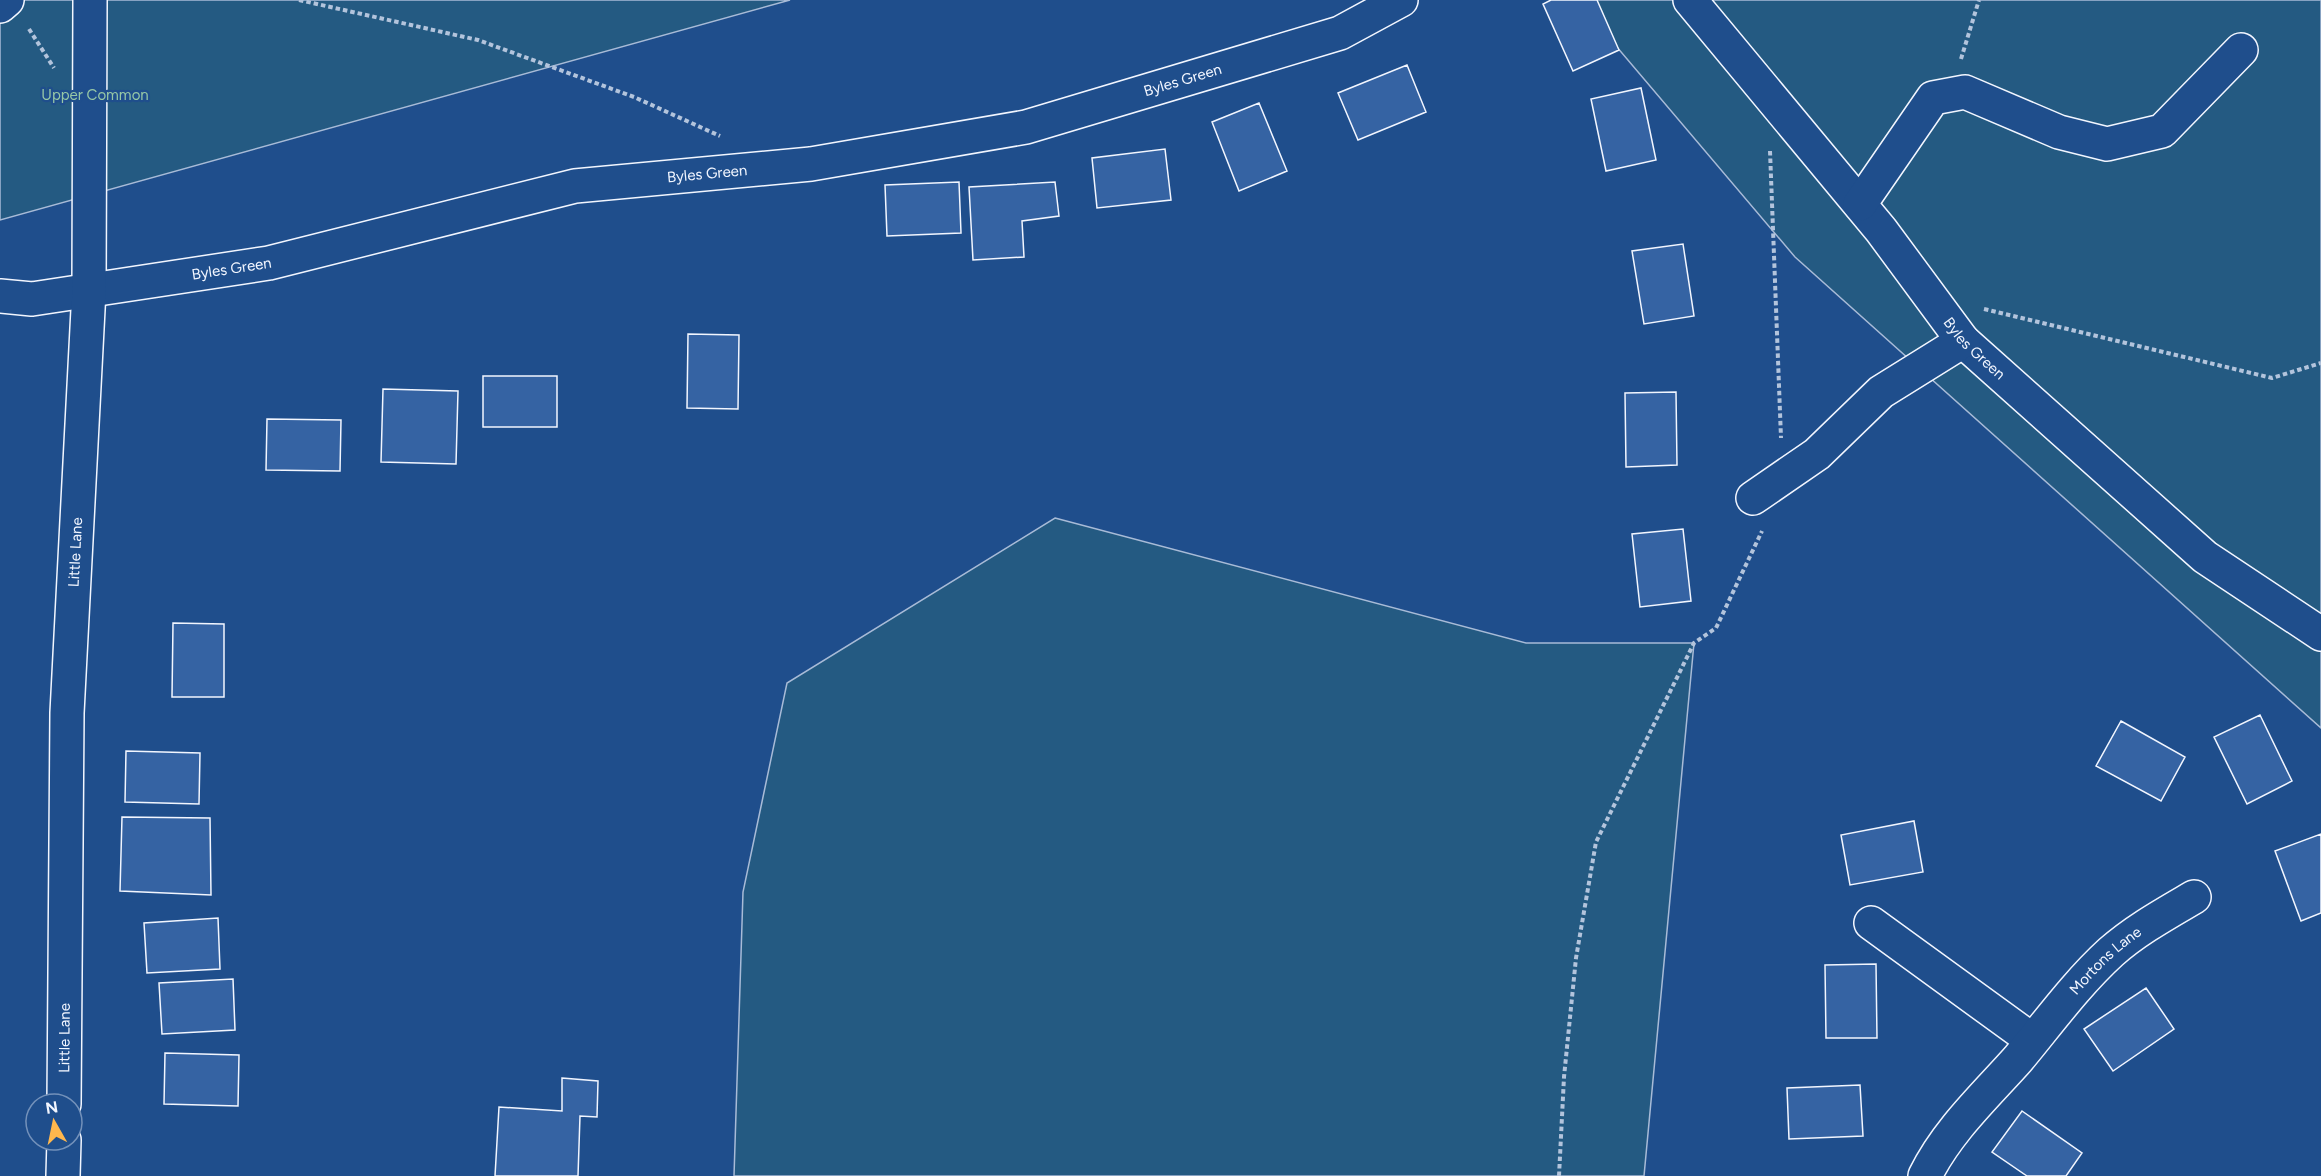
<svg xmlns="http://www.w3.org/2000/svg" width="2321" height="1176" viewBox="0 0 2321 1176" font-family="Figtree,sans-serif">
  <rect width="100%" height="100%" fill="#1f4e8c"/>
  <!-- green -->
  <path fill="#245a82" stroke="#a8bbd7" stroke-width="1.5" d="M0,0H790L0,220Z
    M1577,0H2321V728L1795,257Z
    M1055,518L1526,643H1694L1644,1176H734L743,892L787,683Z"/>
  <!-- building -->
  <path fill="#3563a3" stroke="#f2f6ff" stroke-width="1.5" d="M1551,0H1597L1619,50L1573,71L1543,4Z
    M1407,65L1426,112L1358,140L1338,93Z
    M1641,88L1656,160L1606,171L1591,99Z
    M1259,103L1287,171L1239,191L1212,122Z
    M1165,149L1171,200L1097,208L1092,158Z
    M959,182L961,233L887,236L885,185Z
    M1055,182L1059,216L1022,221L1024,257L973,260L969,187Z
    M1683,244L1694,316L1644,324L1632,251Z
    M688,334L739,335L738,409L687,408Z
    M483,376H557V427H483Z
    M383,389L458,391L456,464L381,462Z
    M1676,392L1677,465L1626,467L1625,393Z
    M267,419L341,420L340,471L266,470Z
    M1683,529L1691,601L1640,607L1632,534Z
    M173,623L224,624V697H172Z
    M2260,715L2292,781L2247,804L2214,737Z
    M2121,721L2185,757L2161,801L2096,766Z
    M126,751L200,753L199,804L125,802Z
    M122,817L210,818L211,895L120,891Z
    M1914,821L1923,872L1850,885L1841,835Z
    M2321,834V913L2301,921L2275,851Z
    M218,918L220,969L147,973L144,923Z
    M1876,964L1877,1038H1826L1825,965Z
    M233,979L235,1030L162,1034L159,983Z
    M2146,988L2174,1029L2113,1071L2084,1029Z
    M165,1053L239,1055L238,1106L164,1104Z
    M562,1078L598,1081L597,1117L580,1116L578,1176H495L499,1107L562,1111Z
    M1860,1085L1863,1136L1789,1139L1787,1088Z
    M2022,1111L2082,1153L2066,1176H2027L1992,1152Z"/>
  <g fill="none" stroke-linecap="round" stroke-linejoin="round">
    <!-- minor casing -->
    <g stroke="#f2f6ff" stroke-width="36">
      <g id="minor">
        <path id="s1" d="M1690,0L1881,230L1963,341L2205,557L2321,634"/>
        <path d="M0,6L7,0"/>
        <path d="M1860,204L1933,98L1965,92L2059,132L2107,144L2162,131L2241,50"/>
        <path id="s2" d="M0,296L32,299L269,263L575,186L811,164L1026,127L1340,33L1401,0"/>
        <path d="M1753,498L1817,454L1881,392L1963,341"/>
        <path d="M1871,923L2032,1040"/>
        <path id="s3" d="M64,1104L67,713L89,290L90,0"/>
        <path d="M63,1176L64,1140"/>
        <path id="s4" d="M1925,1176C1947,1131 1985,1096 2018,1059C2048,1023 2076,984 2111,952C2136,930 2165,914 2194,897"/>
      </g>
    </g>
    <!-- path -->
    <path stroke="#b3c4dc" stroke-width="4" stroke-dasharray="4.5 3" stroke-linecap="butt" d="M299,0L478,40L634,97L720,136
      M29,29L54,68
      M1961,59L1979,0
      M1770,151L1781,438
      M1984,309L2272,378L2321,363
      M1559,1176L1564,1077L1576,958L1596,842L1694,643L1716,628L1762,531"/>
    <!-- minor -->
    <use href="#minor" stroke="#1f4e8c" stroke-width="33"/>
  </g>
  <g text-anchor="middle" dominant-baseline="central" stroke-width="4.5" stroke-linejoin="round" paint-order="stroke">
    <!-- street labels -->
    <g font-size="15" fill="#f2f6ff" stroke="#1f4e8c">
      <text stroke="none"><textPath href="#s2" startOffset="1206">Byles Green</textPath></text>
      <text stroke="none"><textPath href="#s2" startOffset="720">Byles Green</textPath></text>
      <text stroke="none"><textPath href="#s2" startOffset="234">Byles Green</textPath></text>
      <text stroke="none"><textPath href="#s1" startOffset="450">Byles Green</textPath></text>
      <text stroke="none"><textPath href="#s3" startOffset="552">Little Lane</textPath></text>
      <text stroke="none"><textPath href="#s4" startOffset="282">Mortons Lane</textPath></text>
      <text stroke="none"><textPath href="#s3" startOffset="66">Little Lane</textPath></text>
    </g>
    <!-- park labels -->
    <g font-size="15" fill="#97c8a6" stroke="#1f4e8c">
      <text x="95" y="95">Upper Common</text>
    </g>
  </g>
  <!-- north arrow -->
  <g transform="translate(54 1122) rotate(351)"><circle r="28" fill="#1f4e8c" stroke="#7391ba" stroke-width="1.5"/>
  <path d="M0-4.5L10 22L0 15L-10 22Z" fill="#ffb74d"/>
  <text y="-9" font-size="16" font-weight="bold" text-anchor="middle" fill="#f2f6ff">N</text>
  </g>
</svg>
